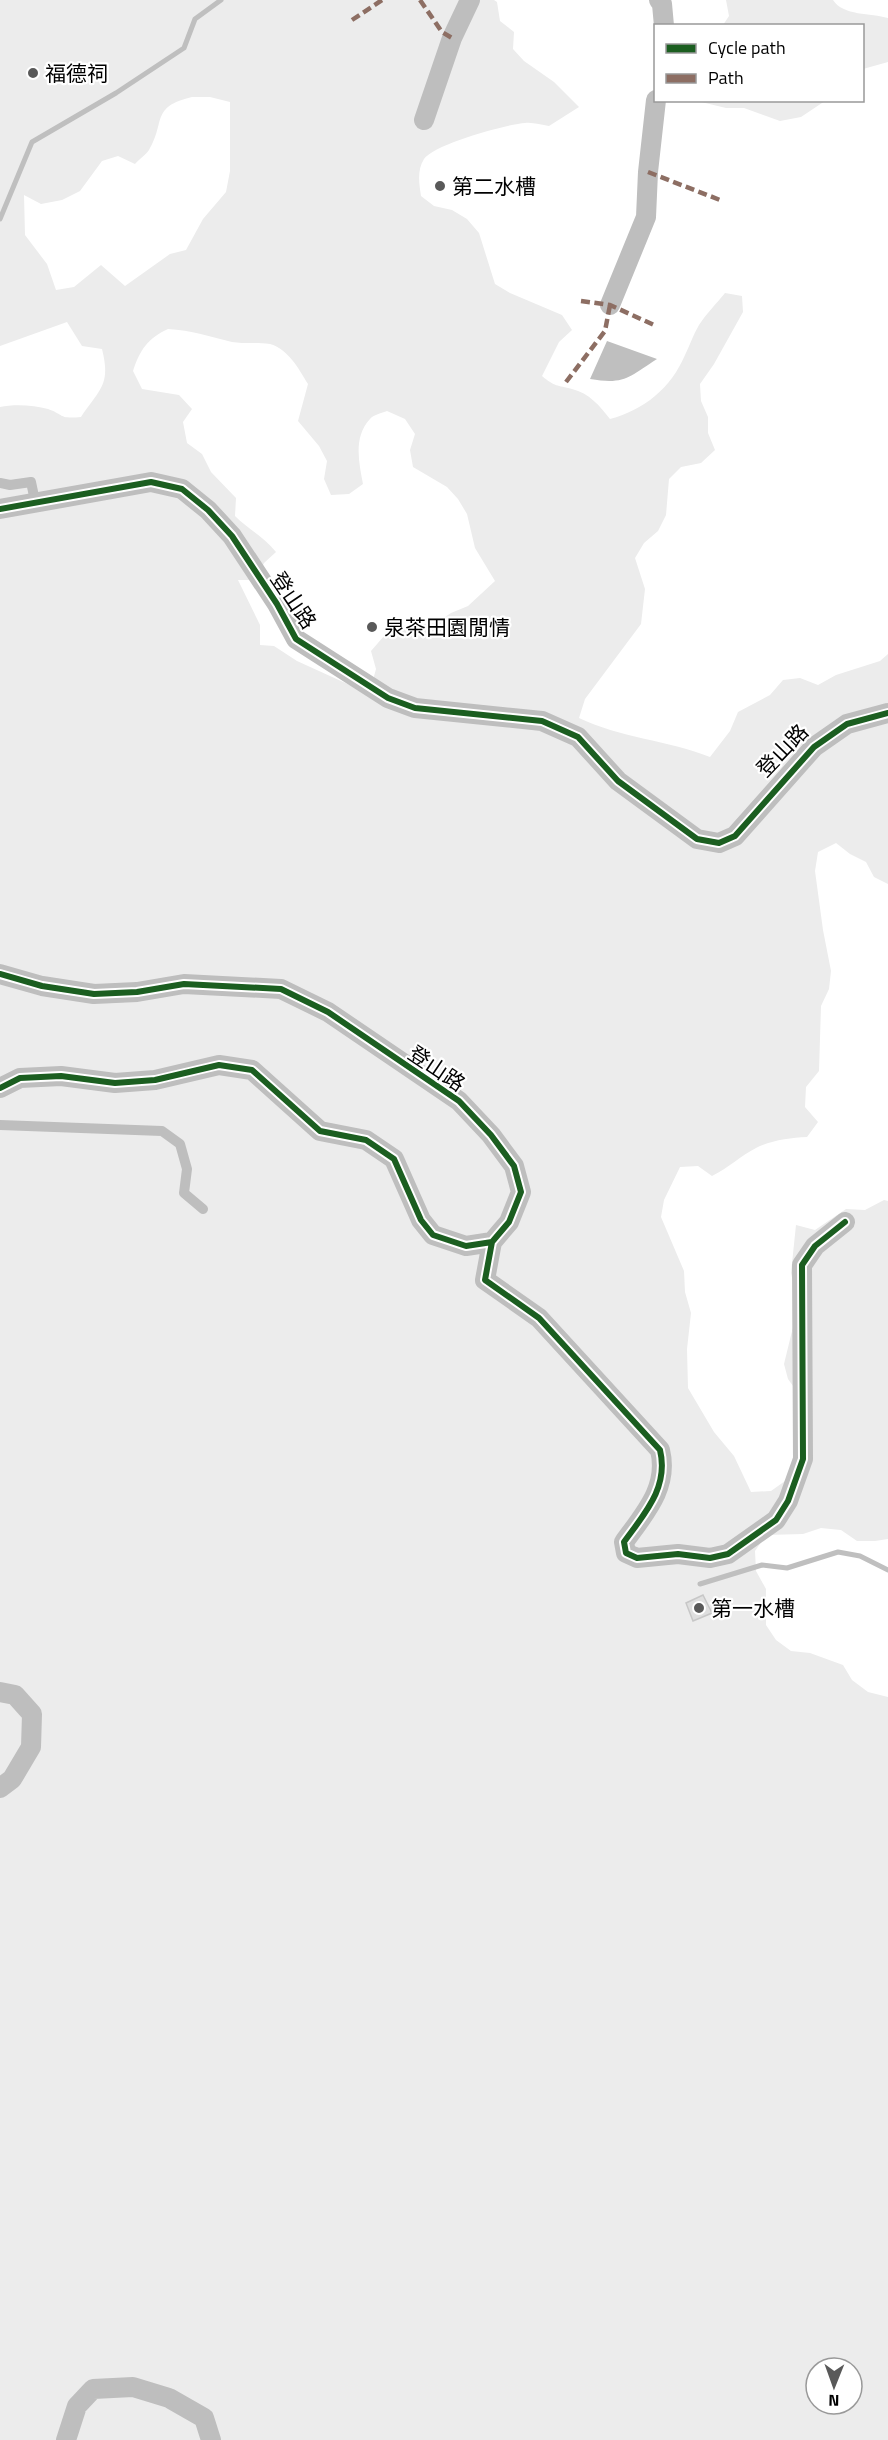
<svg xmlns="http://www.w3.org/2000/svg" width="888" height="2440" viewBox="0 0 888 2440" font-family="'Titillium Web','Noto Sans TC',sans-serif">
  <rect width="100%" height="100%" fill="#fff"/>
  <!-- green -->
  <path fill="#ececec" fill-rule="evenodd" d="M0,0H494L497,2L500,21L514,32L513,49L524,61L554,82L579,107L549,126C541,125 533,122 525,123C507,124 434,144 424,159C417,170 419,183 421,196L434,206L452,210L467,219L479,233L495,284L510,293L562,315L572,330L559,342L542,376C555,387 557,385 572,389C589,393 600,406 610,419C644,410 671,388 685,355C690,345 693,335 699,325C706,314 717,303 725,293L742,296L743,312L714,364L700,384L701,401L708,417V433L715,450L701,463L681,467L669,479L666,515L658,531L644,543L635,558L645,589L641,624L585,699L579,718C621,738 667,740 710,757L730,731L738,712L770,695L783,680L800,678L818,685L836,675L880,661L888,654V884L874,877L866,862L850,854L836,843L818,852L815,871L823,930L831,971L829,989L821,1006L819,1071L806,1087L805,1107L818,1122L807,1137C790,1138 772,1140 756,1148C740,1156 730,1167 712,1176L698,1166L680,1167L664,1200L661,1217L684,1271L685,1292L691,1313L687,1349L688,1388L714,1432L734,1456L751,1492L771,1491L785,1481L803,1447L798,1393L788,1379L784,1364L793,1327L795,1291L791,1273L796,1225L815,1230L846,1209L865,1210L884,1200L888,1201V1539L875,1541H857L841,1530L821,1528L803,1534L766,1535L755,1551L756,1571L766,1589V1625L776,1640L791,1651L810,1653L843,1665L852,1680L868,1692L888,1697V2440H0V407C14,404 34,405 48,409C65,415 58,419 81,417C100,389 111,385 102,349L82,346L67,322L0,346ZM192,97H210L230,102V171L226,192L203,219L186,250L170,254L125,286L101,265L74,287L56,290L47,264L25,235L24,195L41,204L62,200L80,191L102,161L118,156L135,164C139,159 146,155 149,150C166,122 150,107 192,97ZM168,329C191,330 211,337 232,342C245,344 258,342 270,344C288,349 299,369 308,384L298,421L319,446L327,461L324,479L331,495L349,494L363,484C359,463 353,437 370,419C373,415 382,413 387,411L405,419L415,434L410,450L413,467L447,487L458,499L467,514L475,548L495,581L468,606L451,613L436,623L398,626L384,636L371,651L376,669L371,687L352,686L297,661L274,646L260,645V625L238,580H256L264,563L276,552C264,537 248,529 235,516L236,498L211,472L202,454L187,443L183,422L192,409L179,395L142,389L133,371C140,350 148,338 168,329ZM816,2368H852V2404H816Z
    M726,0H833C843,16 871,13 888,18V62L863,69L862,26L723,25L729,16Z
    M697,101L825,100V101L801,117L780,121L744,108H726Z"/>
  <!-- water -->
  <path fill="#bfbfbf" d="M607,341L657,359C629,377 625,385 590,379Z"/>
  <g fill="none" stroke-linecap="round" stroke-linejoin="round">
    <!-- stream -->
    <path stroke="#bfbfbf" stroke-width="5" d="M0,219L32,142L116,93L184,48L195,19L221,0
      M700,1584L762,1565L787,1568L838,1552L860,1556L888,1570"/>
  </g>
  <!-- building -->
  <path fill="#dfdfdf" stroke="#c7c7c7" stroke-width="1.5" d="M703,1595L712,1613L693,1621L686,1603Z"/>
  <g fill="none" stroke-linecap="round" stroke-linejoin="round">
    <!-- service -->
    <path stroke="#bebebe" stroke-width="10" d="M0,483L10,485L31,482L35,501
      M0,1125L162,1131L180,1144L187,1169L184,1193L203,1209"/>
    <!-- minor -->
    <path stroke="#bebebe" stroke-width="20" d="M659,0L662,4L664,26
      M424,120L452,38L470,0
      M610,305L646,217L648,172L656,100
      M0,509L151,482L182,489L208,510L232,536L277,604L296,639L388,698L415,708L542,721L578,737L618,781L697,839L719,843L735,836L814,747L847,724L888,713
      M0,974L42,986L94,994L137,992L184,984L281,989L328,1012L459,1101L491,1135L514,1166L521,1192L509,1222L492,1242L466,1246L433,1235L421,1220L394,1159L366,1140L320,1131L252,1070L219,1065L155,1080L115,1083L61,1076L20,1078L0,1088
      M492,1242L485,1280L539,1318L660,1450C669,1487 645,1513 624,1542L626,1553L637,1558L678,1554L710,1558L728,1554L776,1520L788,1501L803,1459L802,1265L815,1246L845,1222
      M0,1692L15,1695L32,1714L31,1747L12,1779L0,1788
      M66,2440L77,2406L93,2389L133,2387L169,2398L204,2418L211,2440"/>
    <!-- quiet -->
    <path stroke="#8d6e63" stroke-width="4.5" stroke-dasharray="9 4.5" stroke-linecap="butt" d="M420,0L442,32L452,38
      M352,20L382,0
      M648,172L720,200
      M581,301L610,305L654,325
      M566,382L605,331L610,305"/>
    <!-- cycleway casing -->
    <g stroke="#fff" stroke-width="10">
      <path id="cycleway" d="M0,509L151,482L182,489L208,510L232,536L277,604L296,639L388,698L415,708L542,721L578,737L618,781L697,839L719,843L735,836L814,747L847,724L888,713
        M0,974L42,986L94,994L137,992L184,984L281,989L328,1012L459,1101L491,1135L514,1166L521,1192L509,1222L492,1242L466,1246L433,1235L421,1220L394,1159L366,1140L320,1131L252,1070L219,1065L155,1080L115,1083L61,1076L20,1078L0,1088
        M492,1242L485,1280L539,1318L660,1450C669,1487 645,1513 624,1542L626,1553L637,1558L678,1554L710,1558L728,1554L776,1520L788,1501L803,1459L802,1265L815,1246L845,1222"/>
    </g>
    <!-- cycleway -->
    <use href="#cycleway" stroke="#1b5e20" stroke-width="6"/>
  </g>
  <!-- markers -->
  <g fill="#595959" stroke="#fff" stroke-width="2">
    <circle cx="33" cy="73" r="6"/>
    <circle cx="440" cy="186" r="6"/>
    <circle cx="372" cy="627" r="6"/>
    <circle cx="699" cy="1608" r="6"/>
  </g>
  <g text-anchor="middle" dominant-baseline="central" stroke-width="4.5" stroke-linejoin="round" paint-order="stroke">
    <!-- poi labels -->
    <g font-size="21" fill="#000" stroke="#fff" text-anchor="start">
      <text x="45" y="73">福德祠</text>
      <text x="452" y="186">第二水槽</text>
      <text x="384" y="627">泉茶田園閒情</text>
      <text x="711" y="1608">第一水槽</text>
    </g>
    <!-- street labels -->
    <g font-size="21" fill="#000" stroke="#fff">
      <text transform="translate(294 600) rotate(56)">登山路</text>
      <text transform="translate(782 750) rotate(-46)">登山路</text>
      <text transform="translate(437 1068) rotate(34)">登山路</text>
    </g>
  </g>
  <!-- legend -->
  <rect x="654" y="24" width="210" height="78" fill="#ffffff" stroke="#999999" stroke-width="1.5"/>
  <rect x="666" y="44" width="30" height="9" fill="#1b5e20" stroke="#999999" stroke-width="1.5"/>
  <text x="708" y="54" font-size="18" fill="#000000">Cycle path</text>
  <rect x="666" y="74" width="30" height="9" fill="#8d6e63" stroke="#999999" stroke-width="1.5"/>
  <text x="708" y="84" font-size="18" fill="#000000">Path</text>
  <!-- north arrow -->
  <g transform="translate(834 2386) rotate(181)"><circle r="28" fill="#ffffff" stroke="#999999" stroke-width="1.5"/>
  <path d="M0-4.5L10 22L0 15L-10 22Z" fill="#595959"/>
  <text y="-9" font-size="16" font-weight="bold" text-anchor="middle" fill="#000000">N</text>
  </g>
</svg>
